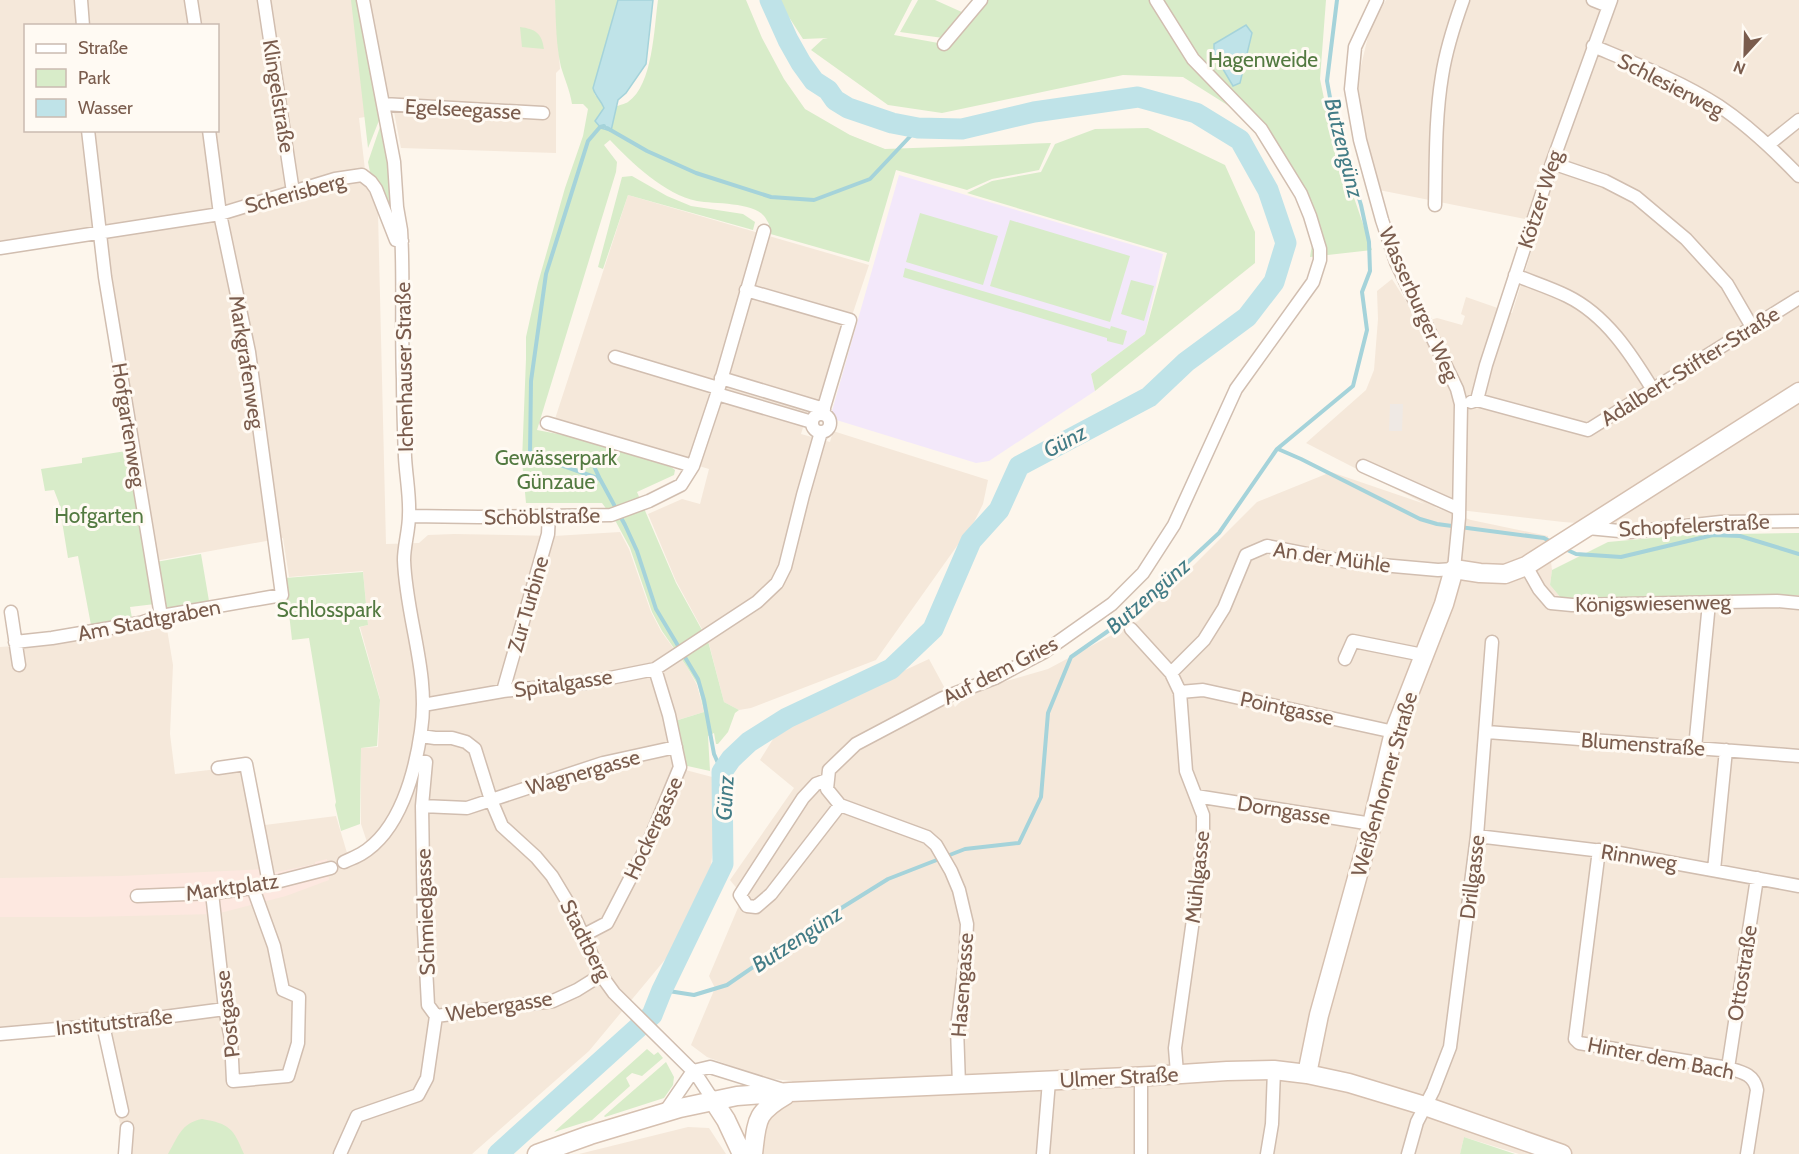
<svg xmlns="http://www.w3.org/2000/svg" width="1799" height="1154" viewBox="0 0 1799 1154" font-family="Cabin,sans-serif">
  <rect width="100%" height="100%" fill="#fdf6ec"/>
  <!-- residential -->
  <path fill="#f5e8da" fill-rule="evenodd" d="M0,0H555L560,69L556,73V153L401,148L394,112L359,118L367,187L378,213L386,544L419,543L428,535L454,534L554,536L620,532L629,549L651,612L661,631L687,667L697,685L704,712L668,723L678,768L716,778L719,794L711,866L668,956L589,1051L472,1154H127L98,1029L0,1037V647L56,643L166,623L173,665L170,734L175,774L243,766L257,826L336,816L350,863L371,854L361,824V748L378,747L380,699L360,627L368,625L363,571L289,577L283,538L155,561L100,229L0,241ZM26,26H218V130H26Z
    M1386,0H1799V515L1764,514L1680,518L1635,527L1563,522L1434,507L1471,520L1548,536L1552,570L1550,585L1561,598L1799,595V1154H1519L1464,1137L1460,1154H762L768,1121L794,1098L792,1081L764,1078L707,1057L691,1045L715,988L709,976L743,896L730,880L794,788L760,760L780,728L929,659L955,707L964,698L1003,682L1048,669L1138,621L1257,502L1331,472L1425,504L1306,443L1366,390L1374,370L1378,319L1377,291L1392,279L1420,323L1437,318L1462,325L1465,316L1461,314L1466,297L1512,313L1539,227L1525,219L1379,190L1355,91L1370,28Z
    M628,195L869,265L822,405L811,402L801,434L830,442L833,431L988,480L983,504L974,522L876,660L751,708L739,710L724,702L708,640L676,581L648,514L682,499L700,504L709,469L554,422Z
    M688,1127L709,1128L726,1154H579Z"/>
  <!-- commercial -->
  <path fill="#fde8e0" d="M327,859L329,880L286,896L216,914L85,917H0V878L121,876L265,869L272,873L315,864V862Z"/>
  <!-- industrial -->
  <path fill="#efe9e4" d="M1390,404H1403L1402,431H1389Z"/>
  <!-- education -->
  <path fill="#f3e8fa" d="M899,175L1163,254L1145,334L1091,374L1095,391L989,461L976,463L830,418Z"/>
  <!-- green -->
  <path fill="#d8ecc9" d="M351,0H358L380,118L368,148Z
    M555,0H618L593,88L595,95L601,101L611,131L615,107C619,105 625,104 628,102C653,85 654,28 658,0H746L762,38L784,79L805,109L850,135L885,149L1051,143L1039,170L992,179L967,190L896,170L869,262L767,233L769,224C767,221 766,218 764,216C753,202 714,204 697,201C665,195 631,162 610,140L604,145L617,162L616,172L537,430L579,438L671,467L675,470L674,475L637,492L676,583L708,641L724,702L739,710L735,713L728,732L718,744H716L714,733L708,736L710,771L683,765L675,721L704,712L698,685L687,667L662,631L652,612L630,548L616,522L602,503H526L522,461L526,359V337L538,283L565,188L583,136L588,109L583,104H572C570,91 565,80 561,67C556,45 556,22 555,0Z
    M778,0H912L894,35L944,44L981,0H1326L1320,79L1330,128L1372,250L1310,257L1312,245L1311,230L1295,191L1258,133L1240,113L1183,77L1123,75L942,113L888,105L811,50L823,39L828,38L803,39Z
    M918,0H935L964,13L943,38L900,32Z
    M520,27C535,29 542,33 544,49L522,47Z
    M383,126L396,222L371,177L368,162L380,127Z
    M1148,128L1225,165L1255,232V263L1095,391L1091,374L1145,334L1167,253L967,193L992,181L1041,172L1055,144L1095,129Z
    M632,176L667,196L691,206L743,214L755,222L753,230L628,195L603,269L598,267L622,177Z
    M920,213L998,236L983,285L906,262Z
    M1010,220L1130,256L1110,322L990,286Z
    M905,268L1110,329L1111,326L1127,331L1123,345L1107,341V338L903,277Z
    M1131,280L1154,286L1144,321L1121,314Z
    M126,451L155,604L130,607L132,618L91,625L78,556L68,558L59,503L54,490L45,491L41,469L82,463V458Z
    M1799,533V595L1561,598L1550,585L1552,570L1608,542L1685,535Z
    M201,554L209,601L166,609L156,562Z
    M363,572L368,625L359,627L380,700L377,746L361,748L360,824L341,831L335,805L336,802L309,638L292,640L285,578Z
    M647,1049L654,1055L658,1052L663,1058L642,1076L632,1073L626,1078L630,1086L592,1120L554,1132Z
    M666,1062L674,1077L673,1085L664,1098L605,1117L604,1116Z
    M202,1119C230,1124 233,1128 244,1154H168C178,1137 181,1123 202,1119Z
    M1464,1137L1515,1154H1460Z"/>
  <!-- water -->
  <path fill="#bfe3e8" stroke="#a5d3da" stroke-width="1.5" d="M618,0H653L646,64L626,93L618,100L611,131L601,128L595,121L604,108C601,100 595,96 593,88Z
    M1246,25L1252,33L1240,83L1233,86L1214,54V44Z"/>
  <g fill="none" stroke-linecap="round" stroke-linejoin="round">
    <!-- stream -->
    <path stroke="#a5d3da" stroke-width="4" d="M604,126L600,127L588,141L546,274L531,381L530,454L600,479L625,525L637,551L656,609L698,679L704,700L714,754L722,772
      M607,128L647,151L696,173L771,197L814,200L870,179L918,128
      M1278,449L1301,459L1420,519L1437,524L1544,538L1551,542
      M547,459C565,453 573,453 591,460L600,479
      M1563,548L1576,554L1621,557L1713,535L1740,536L1799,554
      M662,990L694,995L727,985L822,920L888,879L965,849L1019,843L1041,797L1048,713L1071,657L1131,615L1219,533L1277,449L1353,386L1367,330L1362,292L1370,271L1369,242L1361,205L1333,114L1327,81L1337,0"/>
    <!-- river -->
    <path stroke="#bfe3e8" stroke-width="21" d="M498,1154L652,1015L662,990L723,864L722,772L731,759L749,742L787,718L891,669L933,629L971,541L999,510L1019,466L1149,397L1186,362L1247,317L1274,282L1286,243L1268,190L1240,140L1196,113L1138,97L1034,112L962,129L918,128L892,123L848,108L835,100L828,90L814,81L801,63L788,40L770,0"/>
    <!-- street casing -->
    <g stroke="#d1beb0" stroke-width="15">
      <path id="street" d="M81,0L83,26
        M191,0L195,26
        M264,0L293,192
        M1593,0L1608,6
        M944,44L981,0
        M1593,46C1636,64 1680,81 1719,106C1749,126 1774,150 1799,176
        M383,104L543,113
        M88,130L105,277L161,616
        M1769,144L1799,120
        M1552,163L1605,181L1636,197L1686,239L1727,284L1752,327
        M1435,205C1436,163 1435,118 1442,76C1446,50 1454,25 1463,0
        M0,248L220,214L335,179L362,175L371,182L376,189L396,240L402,241
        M1515,275C1532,282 1551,288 1567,296C1606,315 1631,354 1653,390
        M746,290L850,320L822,414
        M615,357L718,388
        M721,378L824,409
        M717,394L812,422
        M1477,400L1486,365L1552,163L1611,0
        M1471,402L1477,400L1588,430L1799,298
        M812 423a9 9 0 1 1 18 0a9 9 0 1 1-18 0Z
        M547,423L693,466
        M1363,466L1459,509
        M409,516L479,517L611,515L649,501L681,485L693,466L717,394L764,231
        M1588,528L1630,532L1721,522L1799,521
        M1526,566L1539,589L1551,603L1572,605L1777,601L1799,603
        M11,612L19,665
        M1131,629L1171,673L1180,692L1186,771L1203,815V841L1199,877L1175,1048L1177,1073
        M15,642L52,638L140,623L161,616L282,595L249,352L220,214L209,130
        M1345,659L1353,641L1423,655
        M1171,673L1204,640L1224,608L1246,555L1267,546L1348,562L1438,570L1454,569L1459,518L1461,404L1457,389L1396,262L1382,220L1360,140L1351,89L1355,47L1377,0
        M503,691L548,534L549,515
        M1180,692L1203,690L1394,732
        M423,705L503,691L585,683L655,669L757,602L777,583L785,567L803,495L821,432
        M1487,732L1799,756
        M421,736L435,738H452L466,742L475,749L491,800L502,826L536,857L552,876L567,901L601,975L614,993L696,1074L713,1100
        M1695,748L1709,603
        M416,760L426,762L422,806L467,808L603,763L676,747
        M218,768L246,764L269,883
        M827,780L816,784L803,798L740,895L747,906L756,907L771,894L840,805
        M1196,796L1372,824
        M422,806L424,929L428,1005L436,1016
        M1477,836L1619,853L1799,886
        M1599,850L1575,1039L1579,1043L1728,1068C1742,1072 1754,1074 1757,1090L1747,1154
        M344,862C350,859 356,857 361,854C400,831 415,773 421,731C430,673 406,618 404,560C404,545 409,531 409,515C410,496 406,476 405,457C404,431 403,405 403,379C401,330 404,279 401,230L397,207L394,162L363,0
        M1714,870L1726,750
        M212,893L225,1009L231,1039L233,1081L288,1076L298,1043L299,997L283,990L274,946L253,888
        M137,896L212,893L253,888L331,868
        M584,935L607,923L647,846L680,767L669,715L655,669
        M103,1025L122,1111
        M0,1034L103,1025L225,1009
        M1728,1068L1757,878
        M1141,1077V1154
        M959,1085L957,1028L965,963L967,924L959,890L951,871L936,845L927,837L840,805L827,789L829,770L856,744L943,698L995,678L1044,652L1112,604L1143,573L1174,525L1236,389L1313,282L1320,260V249L1310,216L1301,194L1261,129L1193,59L1156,0
        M665,1112L693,1071L710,1067L780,1089
        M125,1154L127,1128
        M340,1154L357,1116L418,1095L427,1078L436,1016L553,1001L577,990L601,975
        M1043,1154L1049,1081
        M1267,1154L1272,1124L1274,1070
        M1408,1154L1417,1122L1433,1091L1450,1047L1477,836L1492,642"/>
    </g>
    <!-- secondary casing -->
    <g stroke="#d6c0b0" stroke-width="21">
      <path id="secondary" d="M1307,1074L1319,1015L1372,824L1394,732L1444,604L1454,569L1480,573L1505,574L1526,566L1799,392
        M713,1100L726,1120L742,1154
        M537,1154L590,1135L680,1108L737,1096L790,1092L1151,1076L1227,1071L1274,1070L1307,1074L1349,1083L1425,1106L1562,1154
        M753,1154C757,1120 755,1113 786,1095"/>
    </g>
    <!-- street -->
    <use href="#street" stroke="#fff" stroke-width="12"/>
    <!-- secondary -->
    <use href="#secondary" stroke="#fff" stroke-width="18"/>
  </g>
  <g text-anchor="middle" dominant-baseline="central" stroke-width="6" stroke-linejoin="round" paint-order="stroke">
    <!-- park labels -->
    <g font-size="21" fill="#537a41" stroke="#fffaf3">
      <text x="1263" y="59">Hagenweide</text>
      <text x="556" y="457">Gewässerpark<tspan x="556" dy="24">Günzaue</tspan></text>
      <text x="99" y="515">Hofgarten</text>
      <text x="329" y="609">Schlosspark</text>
    </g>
    <!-- street labels -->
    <g font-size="21" fill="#7a5c4d" stroke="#fffaf3">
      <text transform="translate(1671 85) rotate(27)">Schlesierweg</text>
      <text transform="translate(279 96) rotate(81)">Klingelstraße</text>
      <text transform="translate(463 109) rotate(3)">Egelseegasse</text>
      <text transform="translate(295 193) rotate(-15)">Scherisberg</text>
      <text transform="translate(1540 199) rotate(-72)">Kötzer Weg</text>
      <text transform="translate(1419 304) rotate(66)">Wasserburger Weg</text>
      <text transform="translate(247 362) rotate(81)">Markgrafenweg</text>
      <text transform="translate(1690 366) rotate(-32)">Adalbert-Stifter-Straße</text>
      <text transform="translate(404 367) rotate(-91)">Ichenhauser Straße</text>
      <text transform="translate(129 425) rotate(81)">Hofgartenweg</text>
      <text transform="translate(542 516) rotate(-1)">Schöblstraße</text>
      <text transform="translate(1694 525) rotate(-3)">Schopfelerstraße</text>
      <text transform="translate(1332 557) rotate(8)">An der Mühle</text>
      <text transform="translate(1653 603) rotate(-1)">Königswiesenweg</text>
      <text transform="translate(528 604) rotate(-74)">Zur Turbine</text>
      <text transform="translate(149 620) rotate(-11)">Am Stadtgraben</text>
      <text transform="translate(1000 670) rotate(-27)">Auf dem Gries</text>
      <text transform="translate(563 683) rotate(-8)">Spitalgasse</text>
      <text transform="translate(1287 708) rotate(12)">Pointgasse</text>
      <text transform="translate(1643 744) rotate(4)">Blumenstraße</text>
      <text transform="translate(583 772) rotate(-16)">Wagnergasse</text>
      <text transform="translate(1384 784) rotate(-74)">Weißenhorner Straße</text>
      <text transform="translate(1284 810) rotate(9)">Dorngasse</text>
      <text transform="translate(653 828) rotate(-65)">Hockergasse</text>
      <text transform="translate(1639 857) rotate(9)">Rinnweg</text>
      <text transform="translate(1197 877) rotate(-84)">Mühlgasse</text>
      <text transform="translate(1472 877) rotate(-83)">Drillgasse</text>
      <text transform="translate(232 887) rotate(-8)">Marktplatz</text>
      <text transform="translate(425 912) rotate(-92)">Schmiedgasse</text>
      <text transform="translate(586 940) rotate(63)">Stadtberg</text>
      <text transform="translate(1742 973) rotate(-81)">Ottostraße</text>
      <text transform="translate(962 985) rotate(-86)">Hasengasse</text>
      <text transform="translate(499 1006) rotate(-9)">Webergasse</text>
      <text transform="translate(227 1014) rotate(-97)">Postgasse</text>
      <text transform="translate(114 1022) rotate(-6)">Institutstraße</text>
      <text transform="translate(1661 1058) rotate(11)">Hinter dem Bach</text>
      <text transform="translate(1119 1077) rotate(-3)">Ulmer Straße</text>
    </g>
    <!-- water labels -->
    <g font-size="22" font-style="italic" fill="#437c86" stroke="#fffaf3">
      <text transform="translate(1344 148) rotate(76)">Butzengünz</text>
      <text transform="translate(1065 441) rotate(-28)">Günz</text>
      <text transform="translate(1148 596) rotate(-41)">Butzengünz</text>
      <text transform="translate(725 798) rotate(-87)">Günz</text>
      <text transform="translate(797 939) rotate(-33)">Butzengünz</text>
    </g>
  </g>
  <!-- legend -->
  <rect x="24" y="24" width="195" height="108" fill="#fffaf3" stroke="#cabbb1" stroke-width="1.5"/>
  <rect x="36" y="44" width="30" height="9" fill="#ffffff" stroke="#cabbb1" stroke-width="1.5"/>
  <text x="78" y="54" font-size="18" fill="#7a5c4d">Straße</text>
  <rect x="36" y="69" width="30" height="18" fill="#d8ecc9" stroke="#cabbb1" stroke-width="1.5"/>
  <text x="78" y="84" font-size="18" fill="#7a5c4d">Park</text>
  <rect x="36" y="99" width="30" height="18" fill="#bfe3e8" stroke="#cabbb1" stroke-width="1.5"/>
  <text x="78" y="114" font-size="18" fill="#7a5c4d">Wasser</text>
  <!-- north arrow -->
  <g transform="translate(1745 54) rotate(202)" stroke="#fffaf3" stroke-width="4.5" paint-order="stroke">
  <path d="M0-4.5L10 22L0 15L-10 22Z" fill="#7a5c4d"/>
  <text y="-9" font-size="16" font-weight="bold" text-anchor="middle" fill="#7a5c4d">N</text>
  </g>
</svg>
